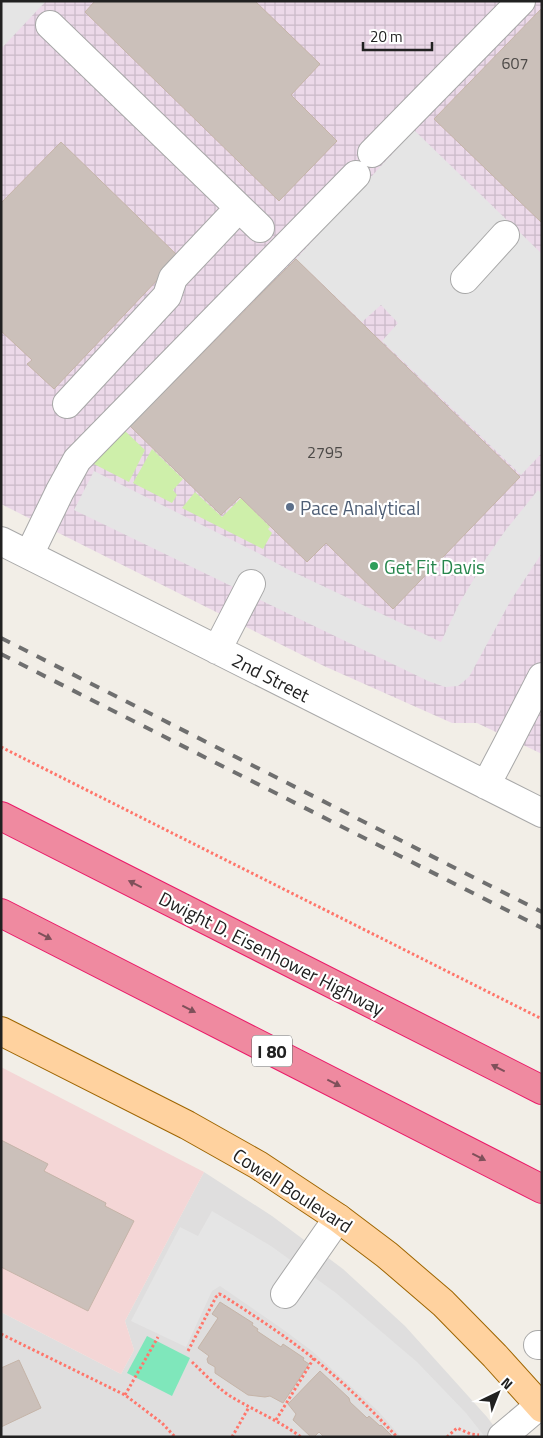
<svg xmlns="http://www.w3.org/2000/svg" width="543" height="1438" viewBox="0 0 543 1438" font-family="'Titillium Web',sans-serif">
  <defs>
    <pattern id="industrial-grid" width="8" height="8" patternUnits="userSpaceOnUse" patternTransform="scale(1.25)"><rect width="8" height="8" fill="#ecd9e9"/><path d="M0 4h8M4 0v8" fill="none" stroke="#cabac8"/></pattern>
  </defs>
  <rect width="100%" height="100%" fill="#f2eee7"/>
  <!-- residential -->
  <path fill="#dfdede" d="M204,1172L272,1216L343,1269L405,1326L487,1417L502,1437H1V1312L121,1374L134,1350L125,1321Z"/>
  <!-- commercial -->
  <path fill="#f4d6d6" d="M1,1067L204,1172L125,1321L134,1350L121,1374L1,1312Z"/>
  <!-- industrial -->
  <path fill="url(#industrial-grid)" d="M1,1H542V754L477,723H452L324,666L1,504Z"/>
  <!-- grass -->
  <path fill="#ceefaa" d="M125,431L145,450L129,482L92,463Z
    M152,449L183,479L173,490L177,495L172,503L133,483Z
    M195,492L222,517L241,498L270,527L268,529L272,533L263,549L182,508Z"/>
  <!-- pitch -->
  <path fill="#7fe7bb" d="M147,1336L190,1358L172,1396L127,1373Z"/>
  <!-- parking -->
  <path fill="#e5e5e5" d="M4,1H46L1,49V4Z
    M414,130L542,254V453L521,475L382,341L398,323L381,305L362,322L296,259Z
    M94,471L258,553L289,570L441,642L459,604L487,557L505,531L538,490L542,494V553L511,600L469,677L458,686L445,687L428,681L74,510Z
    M212,1211L271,1246L336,1293L417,1362L466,1413L485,1437H401L378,1411L312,1351L281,1328L220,1286L212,1291L186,1347L131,1321L180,1227L198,1236Z"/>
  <!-- building -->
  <path fill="#cbc0ba" stroke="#c5b4a8" d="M95,1H255L320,64L291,95L337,141L279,201L85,12Z
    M542,8V223L434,119Z
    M61,142L179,257L54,389L27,364L32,360L1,331V203Z
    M296,259L520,477L393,609L326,543L307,562L240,497L221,515L130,426Z
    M1,1140L48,1164L44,1171L106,1203L105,1206L134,1221L88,1311L1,1267Z
    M220,1302L253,1323L252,1325L258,1329L257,1331L281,1347L283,1344L304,1358L303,1360L309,1364L283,1403L270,1396L265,1397L248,1395L215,1373V1367L208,1363L207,1359L209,1356L198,1348L218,1318L212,1314Z
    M19,1360L41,1408L1,1427V1368Z
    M320,1371L349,1398L350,1402L367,1418L369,1416L380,1426L381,1425L393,1437H324L319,1432L314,1437H311L293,1420L296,1414L288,1404Z"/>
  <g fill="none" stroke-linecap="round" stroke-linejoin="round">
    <!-- minor casing -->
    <g stroke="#a8a8a8" stroke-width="30">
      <path id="minor" d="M50,25L260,228
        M372,153L521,1
        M465,279L505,235
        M67,404L167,296L173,278L239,208
        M1,541L542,813
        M29,555L60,491L77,460L356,175
        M217,650L251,584
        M486,785L506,747L542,677
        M285,1294L338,1218
        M538,1345H542
        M502,1437L540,1405"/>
    </g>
    <!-- major casing -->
    <g stroke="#9e6500" stroke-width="30">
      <path id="major" d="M1,1031L187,1125L258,1165L338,1218L387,1255L443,1303L495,1356L542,1408"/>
    </g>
    <!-- highway casing -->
    <g stroke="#ea1a68" stroke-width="30">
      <path id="highway" d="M1,816L542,1090
        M1,913L542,1189"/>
    </g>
    <!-- path -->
    <path stroke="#ff766b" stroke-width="3" stroke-dasharray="2.5 2.5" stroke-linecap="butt" d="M1,747L542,1019
      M1,1334L125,1395L162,1423L175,1437
      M188,1351L216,1297L219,1294L222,1295C253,1315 284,1335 313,1358C343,1382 371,1409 397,1437
      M192,1362C204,1373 215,1386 230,1396C253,1410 278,1420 301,1437
      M125,1395L158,1337
      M276,1420L314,1358
      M232,1437L249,1407
      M447,1437L457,1428L471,1434L479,1435"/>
    <!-- minor -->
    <use href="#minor" stroke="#fff" stroke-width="28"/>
    <!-- major -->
    <use href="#major" stroke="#ffd29f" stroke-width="28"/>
    <!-- highway -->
    <use href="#highway" stroke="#ef8aa0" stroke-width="28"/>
    <!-- rail -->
    <path stroke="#6f6f6f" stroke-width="4" stroke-dasharray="10 10" stroke-linecap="butt" d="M1,638L542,912
      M1,654L542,928"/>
  </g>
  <!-- one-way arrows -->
  <defs><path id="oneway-solid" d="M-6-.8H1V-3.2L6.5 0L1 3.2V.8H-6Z" transform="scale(1.25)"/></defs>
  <g fill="#7e505a">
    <use href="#oneway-solid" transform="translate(135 884) rotate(-153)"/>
    <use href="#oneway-solid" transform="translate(45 936) rotate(27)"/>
    <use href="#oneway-solid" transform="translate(189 1009) rotate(27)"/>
    <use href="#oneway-solid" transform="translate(498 1068) rotate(-153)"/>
    <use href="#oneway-solid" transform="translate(334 1083) rotate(27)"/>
    <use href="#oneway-solid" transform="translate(479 1157) rotate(27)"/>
  </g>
  <!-- markers -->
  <circle fill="#5c6f8a" stroke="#fff" stroke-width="2" cx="290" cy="507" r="5"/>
  <circle fill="#2e9e5b" stroke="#fff" stroke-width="2" cx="374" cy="566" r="5"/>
  <g text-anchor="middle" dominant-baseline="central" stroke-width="4.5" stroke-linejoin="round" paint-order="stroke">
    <!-- number labels -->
    <g font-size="16" fill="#4c4947">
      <text x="515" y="63">607</text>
      <text x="325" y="452">2795</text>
    </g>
    <!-- shield labels -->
    <rect fill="#fff" stroke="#646464" stroke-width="1" x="252" y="1035.5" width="40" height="31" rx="4"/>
    <g font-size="18" font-weight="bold" fill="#212121">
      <text x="272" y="1051">I 80</text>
    </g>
    <!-- service labels -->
    <g font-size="19" fill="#4e5e75" stroke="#fff" text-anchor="start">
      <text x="300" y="507">Pace Analytical</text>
    </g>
    <!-- leisure labels -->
    <g font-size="19" fill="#27864d" stroke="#fff" text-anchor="start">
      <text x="384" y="566">Get Fit Davis</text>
    </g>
    <!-- street labels -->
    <g font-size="19" fill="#212121" stroke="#fff">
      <text transform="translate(271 677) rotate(27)">2nd Street</text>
      <text transform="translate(272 953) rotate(27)">Dwight D. Eisenhower Highway</text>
      <text transform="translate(293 1190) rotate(33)">Cowell Boulevard</text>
    </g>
  </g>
  <!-- border -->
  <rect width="543" height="1438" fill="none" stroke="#212121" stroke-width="5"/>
  <!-- north arrow -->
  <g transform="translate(498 1393) rotate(43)" stroke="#ffffff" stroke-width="4" paint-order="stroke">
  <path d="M0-4L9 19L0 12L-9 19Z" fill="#212121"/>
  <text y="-8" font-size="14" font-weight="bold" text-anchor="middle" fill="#212121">N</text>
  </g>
  <!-- scale -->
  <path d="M363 42v8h69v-8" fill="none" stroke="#212121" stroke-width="2.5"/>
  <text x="370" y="42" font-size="15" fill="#212121" stroke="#ffffff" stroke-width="4" paint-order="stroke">20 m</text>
</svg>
